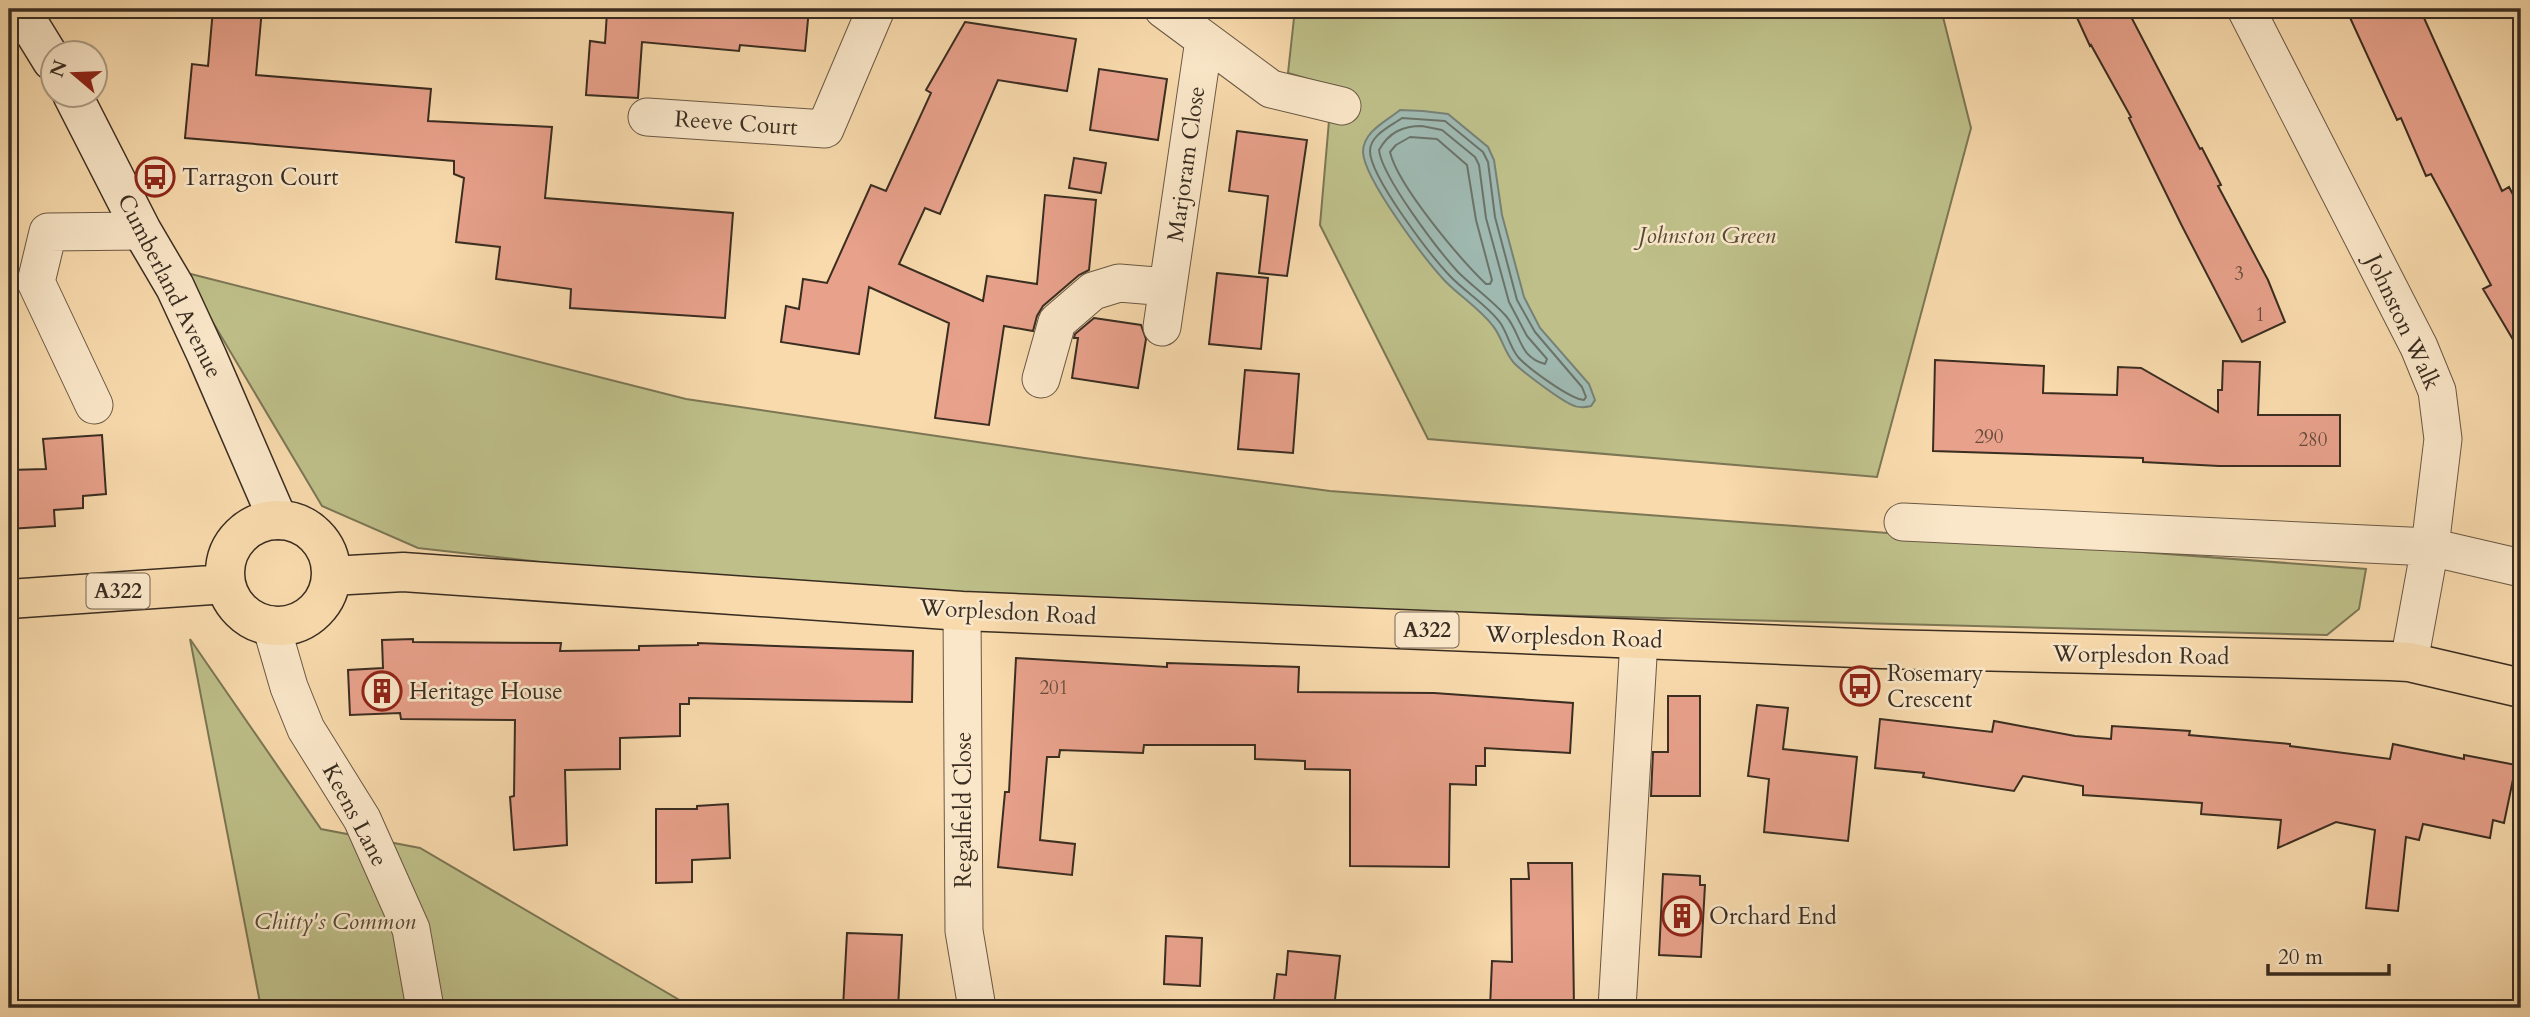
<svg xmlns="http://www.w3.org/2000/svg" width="2530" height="1017" viewBox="0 0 2530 1017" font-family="Cardo,serif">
  <rect width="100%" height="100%" fill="#f8daac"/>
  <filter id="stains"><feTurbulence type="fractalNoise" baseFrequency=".00286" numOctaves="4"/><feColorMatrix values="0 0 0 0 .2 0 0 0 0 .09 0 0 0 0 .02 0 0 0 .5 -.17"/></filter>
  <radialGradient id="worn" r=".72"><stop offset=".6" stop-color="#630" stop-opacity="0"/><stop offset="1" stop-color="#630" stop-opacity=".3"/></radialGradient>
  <!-- green -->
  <path fill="#bebf89" stroke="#7c7655" stroke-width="2" d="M1295,9H1941L1971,128L1877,477L1428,439L1320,225L1332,86L1288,73Z
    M183,272L686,399L1085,458L1330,491L2366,569L2359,609L2327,635L1312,609L699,580L418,548L322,506Z
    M190,639L321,829L420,848L693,1008H261Z"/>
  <!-- water -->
  <path fill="#9fb9b1" stroke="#778177" stroke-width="2" d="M1400,110L1423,111L1448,114L1488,147L1494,160L1502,215L1524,297L1540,328L1589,384L1595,400L1591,406C1583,408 1577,408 1570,404C1558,398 1524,373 1514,363C1504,352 1502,337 1493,326C1480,309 1461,297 1446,282C1426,261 1364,179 1363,152C1363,131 1387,121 1400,110Z"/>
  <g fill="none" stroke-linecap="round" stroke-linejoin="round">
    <!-- shore -->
    <path stroke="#6c7369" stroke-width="2" d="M1402,118L1445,121L1483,152L1488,162L1495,217L1517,300L1535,332L1582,387L1586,397L1584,400C1570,399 1529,369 1518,357C1510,347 1508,335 1501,324C1490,307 1465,292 1450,276C1431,256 1370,177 1370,151C1370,135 1391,126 1402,118Z
      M1422,126L1442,130L1475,157L1479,165L1486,218L1509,302L1527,336L1547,359L1545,364C1518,357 1521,333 1506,316C1492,300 1473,287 1458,272C1438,250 1382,177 1379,150C1389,132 1403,126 1422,126Z
      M1410,137L1437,139L1467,165L1476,220L1492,280L1490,284H1486C1460,259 1398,186 1390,152L1396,145Z"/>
  </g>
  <!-- building -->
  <path fill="#e8a18b" stroke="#3a2d21" stroke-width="2" d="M213,9H262L256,75L431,89L428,121L552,127L545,198L733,213L725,318L570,308L571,289L496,279L500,247L456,242L464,178L454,174V161L185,138L192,64L208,66Z
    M634,9H809L805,51L740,45L739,51L642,42L638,98L586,95L590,41L605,43L607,12L633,14Z
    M2073,9H2127L2200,149L2202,148L2221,185L2218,186L2268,280L2285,322L2242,342L2182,226L2129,118L2131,117L2091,45L2090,46Z
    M2346,9H2420L2502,191L2509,187L2521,210V353L2483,289L2491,285L2431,174L2426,176L2401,118L2397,120Z
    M965,22L1076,39L1067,91L998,80L940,214L925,208L899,264L983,301L987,276L1037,284L1045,195L1096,200L1089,270L1079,275L1043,306L1037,316L1033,331L1004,326L989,425L935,418L949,323L869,287L859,354L781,342L786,306L799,309L803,279L827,283L871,185L886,191L931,93L926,90Z
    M1099,69L1167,79L1158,140L1090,130Z
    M1237,131L1307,140L1287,276L1259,273L1268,196L1229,191Z
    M1074,158L1106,163L1101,193L1069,188Z
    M1217,273L1268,278L1261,349L1209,344Z
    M1094,318L1141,325L1146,339L1138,388L1072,378L1078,338H1074L1075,334Z
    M1935,360L2044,366L2043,393L2117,395L2118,367L2141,368L2218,412V390H2222L2223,361L2260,362L2258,415H2340V466H2219L2143,462V458L1933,451Z
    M1245,370L1299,374L1293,453L1238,449Z
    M102,435L106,494L83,496V508L54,510L55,526L9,529V470L46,469L43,439Z
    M413,639V642L561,643L560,651L639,650V646L698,645V643L913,651L912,702L689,698V704H680V736L620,738V769L565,770L567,845L514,850L510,797L514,796L515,720L401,719L400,713L350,715L348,670L383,668L382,640Z
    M1016,658L1167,667V663L1299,667L1298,692L1434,693L1573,703L1570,753L1485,748V766H1476V785L1450,784L1449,867L1350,866V770L1305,769V761L1255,759V745H1144L1143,753L1060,750L1059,757H1047L1040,840L1075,844L1072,875L998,867L1005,792H1009Z
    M1668,696H1700V796H1651L1653,752H1668Z
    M1757,705L1788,708L1783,749L1857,757L1848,841L1764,832L1769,779L1748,776Z
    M1880,719L1992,732L1994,721L2075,736L2111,739L2112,726L2190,731L2189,735L2290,744V746L2390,759L2393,744L2464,759V755L2516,765L2504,823L2493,820L2490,838L2423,824L2419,840L2406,837L2398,911L2366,908L2375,830L2336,822L2278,848L2281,820L2201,814L2202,803L2083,795V786L2023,776L2014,791L1923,777L1924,773L1875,768Z
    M728,804L730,858L692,860V882L656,883V809H697V806Z
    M1528,863H1572L1574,1008H1490L1492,961L1512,962L1511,879H1529Z
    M1663,874L1700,876V885H1705L1701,957L1659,955Z
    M847,933L902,935L898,1008H843Z
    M1166,936L1202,938L1200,986L1164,984Z
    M1288,951L1340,956L1334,1008H1273L1277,974L1286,975Z"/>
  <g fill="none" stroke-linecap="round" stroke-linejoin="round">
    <!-- street casing -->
    <g stroke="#6a5844" stroke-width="39">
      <path id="street" d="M1163,9L1271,89L1342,106
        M2246,9L2419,347L2437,391L2443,439L2430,547L2409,662
        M647,117L825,129L876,9
        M1162,327L1204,40
        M1041,379L1057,322L1093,291L1119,283L1168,287
        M94,405L36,282L48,232L142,231
        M1903,522L2430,547L2521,568
        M962,611L964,931L977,1008
        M271,625L289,687L306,729L362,819L411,929L425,1008
        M1617,1008L1639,640"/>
    </g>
    <!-- secondary casing -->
    <g stroke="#3a2d21" stroke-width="41">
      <path id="secondary" d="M20,9L52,61
        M72,94L142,231L175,287L207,356L278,520"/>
    </g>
    <!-- primary casing -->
    <g stroke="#3a2d21" stroke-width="41">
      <path id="primary" d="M225 573a53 53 0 1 1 106 0a53 53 0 1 1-106 0Z
        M331,576L403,572L962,611L1881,649L2390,661L2409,662L2521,688
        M9,599L226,584"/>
    </g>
    <!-- street -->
    <use href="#street" stroke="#fae7c9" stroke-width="37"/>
    <!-- secondary -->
    <use href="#secondary" stroke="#fae7c9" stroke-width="38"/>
    <!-- primary -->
    <use href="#primary" stroke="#f8daac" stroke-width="38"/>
  </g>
  <!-- icons -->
  <defs>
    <g id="bus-ring" transform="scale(2.0125)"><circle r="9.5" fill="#fae7c9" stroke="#8f2418" stroke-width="1.5"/><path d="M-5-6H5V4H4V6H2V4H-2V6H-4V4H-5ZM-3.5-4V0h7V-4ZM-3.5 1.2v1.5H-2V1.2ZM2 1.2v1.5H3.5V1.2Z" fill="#8f2418"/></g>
    <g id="building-ring" transform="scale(2.0125)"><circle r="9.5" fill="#fae7c9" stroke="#8f2418" stroke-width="1.5"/><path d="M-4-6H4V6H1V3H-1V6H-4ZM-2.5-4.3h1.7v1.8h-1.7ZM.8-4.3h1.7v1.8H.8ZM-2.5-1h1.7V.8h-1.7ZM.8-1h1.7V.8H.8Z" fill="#8f2418"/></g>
  </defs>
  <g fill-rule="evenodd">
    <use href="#bus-ring" x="155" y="177"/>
    <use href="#bus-ring" x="1860" y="686"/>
    <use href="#building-ring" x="382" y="691"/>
    <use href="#building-ring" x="1682" y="916"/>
  </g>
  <g text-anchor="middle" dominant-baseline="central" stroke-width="5" stroke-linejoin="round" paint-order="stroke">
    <!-- number labels -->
    <g font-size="19" fill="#664a3c">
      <text x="2239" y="274">3</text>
      <text x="2260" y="315">1</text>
      <text x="1989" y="437">290</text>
      <text x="2313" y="440">280</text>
      <text x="1054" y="688">201</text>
    </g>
    <!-- shield labels -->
    <g fill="#fae7c9" stroke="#746553" stroke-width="2">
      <rect x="86.5" y="573.5" width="63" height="35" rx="5"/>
      <rect x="1395.5" y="612.5" width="63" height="35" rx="5"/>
    </g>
    <g font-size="21" font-weight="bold" fill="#3a2d21">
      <text x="118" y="591">A322</text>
      <text x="1427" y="630">A322</text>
    </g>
    <!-- street labels -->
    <g font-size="23" fill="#3a2d21" stroke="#fae7c9">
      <text transform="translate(736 123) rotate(4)">Reeve Court</text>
      <text transform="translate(1186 164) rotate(-82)">Marjoram Close</text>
      <text transform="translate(170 286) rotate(63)">Cumberland Avenue</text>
      <text transform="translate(2403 322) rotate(65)">Johnston Walk</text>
      <text transform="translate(1008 612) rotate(3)">Worplesdon Road</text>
      <text transform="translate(1574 637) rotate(2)">Worplesdon Road</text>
      <text transform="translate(2141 655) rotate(1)">Worplesdon Road</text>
      <text transform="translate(963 810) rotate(-90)">Regalfield Close</text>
      <text transform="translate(355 815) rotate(62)">Keens Lane</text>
    </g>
    <!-- poi labels -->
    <g font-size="23" fill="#3a2d21" stroke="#fae7c9" text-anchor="start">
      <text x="182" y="177">Tarragon Court</text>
      <text x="1887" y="673">Rosemary<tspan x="1887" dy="26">Crescent</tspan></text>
      <text x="409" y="691">Heritage House</text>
      <text x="1709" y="916">Orchard End</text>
    </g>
    <!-- park labels -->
    <g font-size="23" font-style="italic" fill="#544a36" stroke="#fae7c9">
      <text x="1707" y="235">Johnston Green</text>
      <text x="335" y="921">Chitty's Common</text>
    </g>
  </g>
  <!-- margin -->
  <rect width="2530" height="1017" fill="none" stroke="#f8daac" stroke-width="35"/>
  <rect x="10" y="10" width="2509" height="996" fill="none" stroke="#3a2d21" stroke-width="3.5"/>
  <rect x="18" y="18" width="2495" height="982" fill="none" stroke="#3a2d21" stroke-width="2"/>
  <!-- north arrow -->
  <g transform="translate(74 74) rotate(289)"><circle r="33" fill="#fae7c9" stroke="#ad9d86" stroke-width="2"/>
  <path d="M0-5L12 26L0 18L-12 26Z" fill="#8f2418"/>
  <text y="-10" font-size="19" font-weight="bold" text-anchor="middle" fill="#3a2d21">N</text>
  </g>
  <!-- scale -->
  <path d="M2268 964v10h121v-10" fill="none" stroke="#3a2d21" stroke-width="3.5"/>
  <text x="2278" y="964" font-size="21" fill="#3a2d21" stroke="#fae7c9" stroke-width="5" paint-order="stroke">20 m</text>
  <rect width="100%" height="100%" filter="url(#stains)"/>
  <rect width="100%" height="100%" fill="url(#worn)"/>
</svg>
